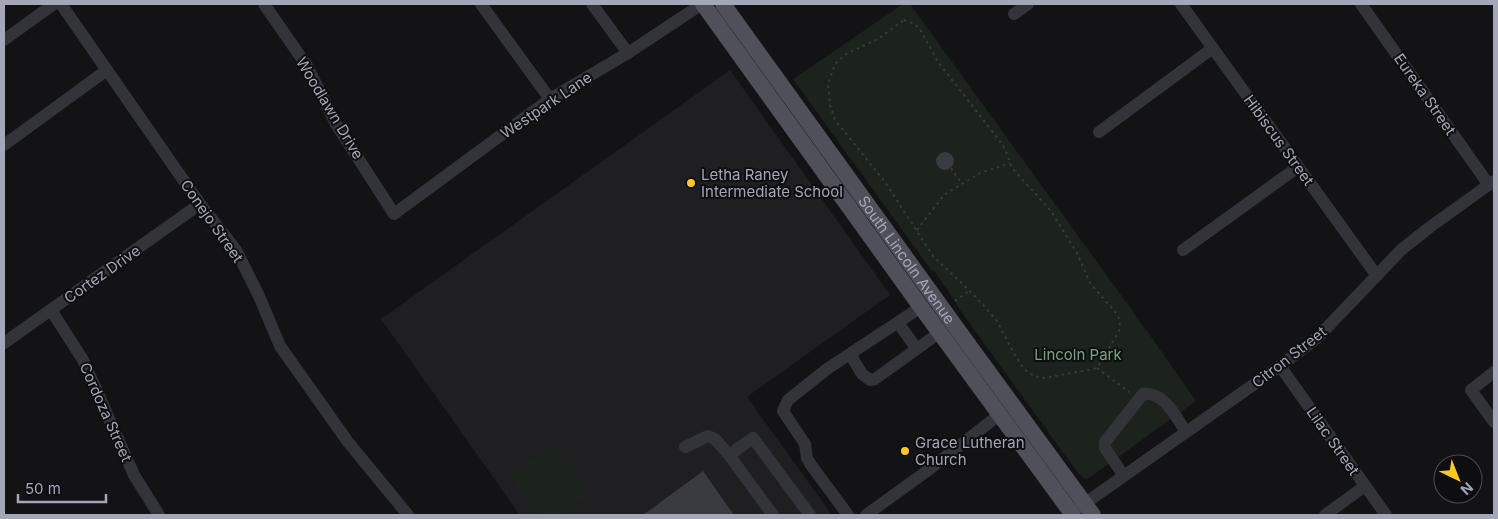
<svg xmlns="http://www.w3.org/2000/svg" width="1498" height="519" viewBox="0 0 1498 519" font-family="Inter,sans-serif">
  <rect width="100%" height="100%" fill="#131315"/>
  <!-- built -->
  <path fill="#1f1f22" d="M730,70L890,295L747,397L832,515H520L381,319Z"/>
  <!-- green -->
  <path fill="#1b231c" d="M903,4H910L1147,331L1196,401L1089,478H1083L1078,473L957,306L956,303L935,272L931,270L793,79Z
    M553,444L590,495L562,515H538L509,475Z"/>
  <!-- building -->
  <path fill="#3a3b40" d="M936 161a9 9 0 1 1 18 0a9 9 0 1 1-18 0Z
    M703,471L734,515H643Z"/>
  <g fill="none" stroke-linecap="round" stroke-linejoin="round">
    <!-- path -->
    <path stroke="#393b41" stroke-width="2" stroke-dasharray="2.5 4" stroke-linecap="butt" d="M904,20L915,24L921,31L938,62L999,140L1005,149L1012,168L1051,211L1077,253L1090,283L1117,314L1120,321L1119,331L1099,365L1094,369L1044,378L1034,376L1024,369L1016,357L997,321L977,298L933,256L885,182L835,120L830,105L828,84L835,64L846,54L878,39Z
      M951,168L962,184
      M917,230L944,195L980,173L1010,163
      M955,301L969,291
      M1097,368L1129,392"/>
    <!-- minor -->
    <path stroke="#33343a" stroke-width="12" d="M61,4L200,204L236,250L259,296L280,346L348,442L408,515
      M264,4L307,66L336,124L394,214L550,99L628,53L702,4
      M481,4L550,99
      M592,4L628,53
      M1181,4L1377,276
      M1361,4L1489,185
      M1014,14L1028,4
      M4,40L54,4
      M1099,132L1213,48
      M4,145L107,70
      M1183,250L1298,167
      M51,310L83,360L134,475L159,515
      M898,323L917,349
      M4,343L200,204
      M850,354L862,374L870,380L875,379L939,333
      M1280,366L1386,515
      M1494,372L1471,390L1494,422
      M685,447L708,436L715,439L729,455
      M1124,476L1105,448V442L1143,394C1164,391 1176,417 1186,432
      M1077,509L1280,366L1317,338L1401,250L1430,227L1494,181
      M773,515L729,455L753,438L810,515
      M848,515L811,465L807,458L805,444L783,411L788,400L827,369L921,307
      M866,515L927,471L999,415
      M1325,515L1365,486"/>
    <!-- major -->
    <g stroke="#4f5059" stroke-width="16">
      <path d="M703,4L921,307L1073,515"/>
      <path id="s1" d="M723,4L968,344L1093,515"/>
    </g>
  </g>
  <!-- markers -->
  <g fill="#ffc921" stroke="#0e0e10" stroke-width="2">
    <circle cx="691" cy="183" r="5"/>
    <circle cx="905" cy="451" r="5"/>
  </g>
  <g text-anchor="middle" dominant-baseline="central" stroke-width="4" stroke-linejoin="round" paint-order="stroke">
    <!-- street labels -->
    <g font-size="15" fill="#a3a7b7" stroke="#0e0e10">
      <text transform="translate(1425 94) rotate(55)">Eureka Street</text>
      <text transform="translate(546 105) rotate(-34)">Westpark Lane</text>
      <text transform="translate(330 108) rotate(59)">Woodlawn Drive</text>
      <text transform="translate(1279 140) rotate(54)">Hibiscus Street</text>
      <text transform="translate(212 221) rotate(55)">Conejo Street</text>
      <text stroke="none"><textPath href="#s1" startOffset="315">South Lincoln Avenue</textPath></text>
      <text transform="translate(102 274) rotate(-35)">Cortez Drive</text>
      <text transform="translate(1289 357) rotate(-38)">Citron Street</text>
      <text transform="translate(106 412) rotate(66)">Cordoza Street</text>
      <text transform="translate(1333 441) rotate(55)">Lilac Street</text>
    </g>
    <!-- poi labels -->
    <g font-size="15" fill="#a3a7b7" stroke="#0e0e10" text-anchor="start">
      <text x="701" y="174">Letha Raney<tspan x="701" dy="17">Intermediate School</tspan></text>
      <text x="915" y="442">Grace Lutheran<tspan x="915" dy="17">Church</tspan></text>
    </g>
    <!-- park labels -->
    <g font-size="15" fill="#78a47f" stroke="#0e0e10">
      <text x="1078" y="354">Lincoln Park</text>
    </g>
  </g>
  <!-- border -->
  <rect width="1498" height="519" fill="none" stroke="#a3a7b7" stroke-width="10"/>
  <!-- north arrow -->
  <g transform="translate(1458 479) rotate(137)"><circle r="24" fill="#0e0e10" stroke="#4a4b53"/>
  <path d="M0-4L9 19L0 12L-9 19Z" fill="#ffc921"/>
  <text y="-8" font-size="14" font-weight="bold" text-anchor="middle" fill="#a3a7b7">N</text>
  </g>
  <!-- scale -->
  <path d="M18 494v8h88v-8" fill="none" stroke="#a3a7b7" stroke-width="2.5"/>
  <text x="25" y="494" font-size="15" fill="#a3a7b7" stroke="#0e0e10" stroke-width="4" paint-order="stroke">50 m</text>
</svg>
